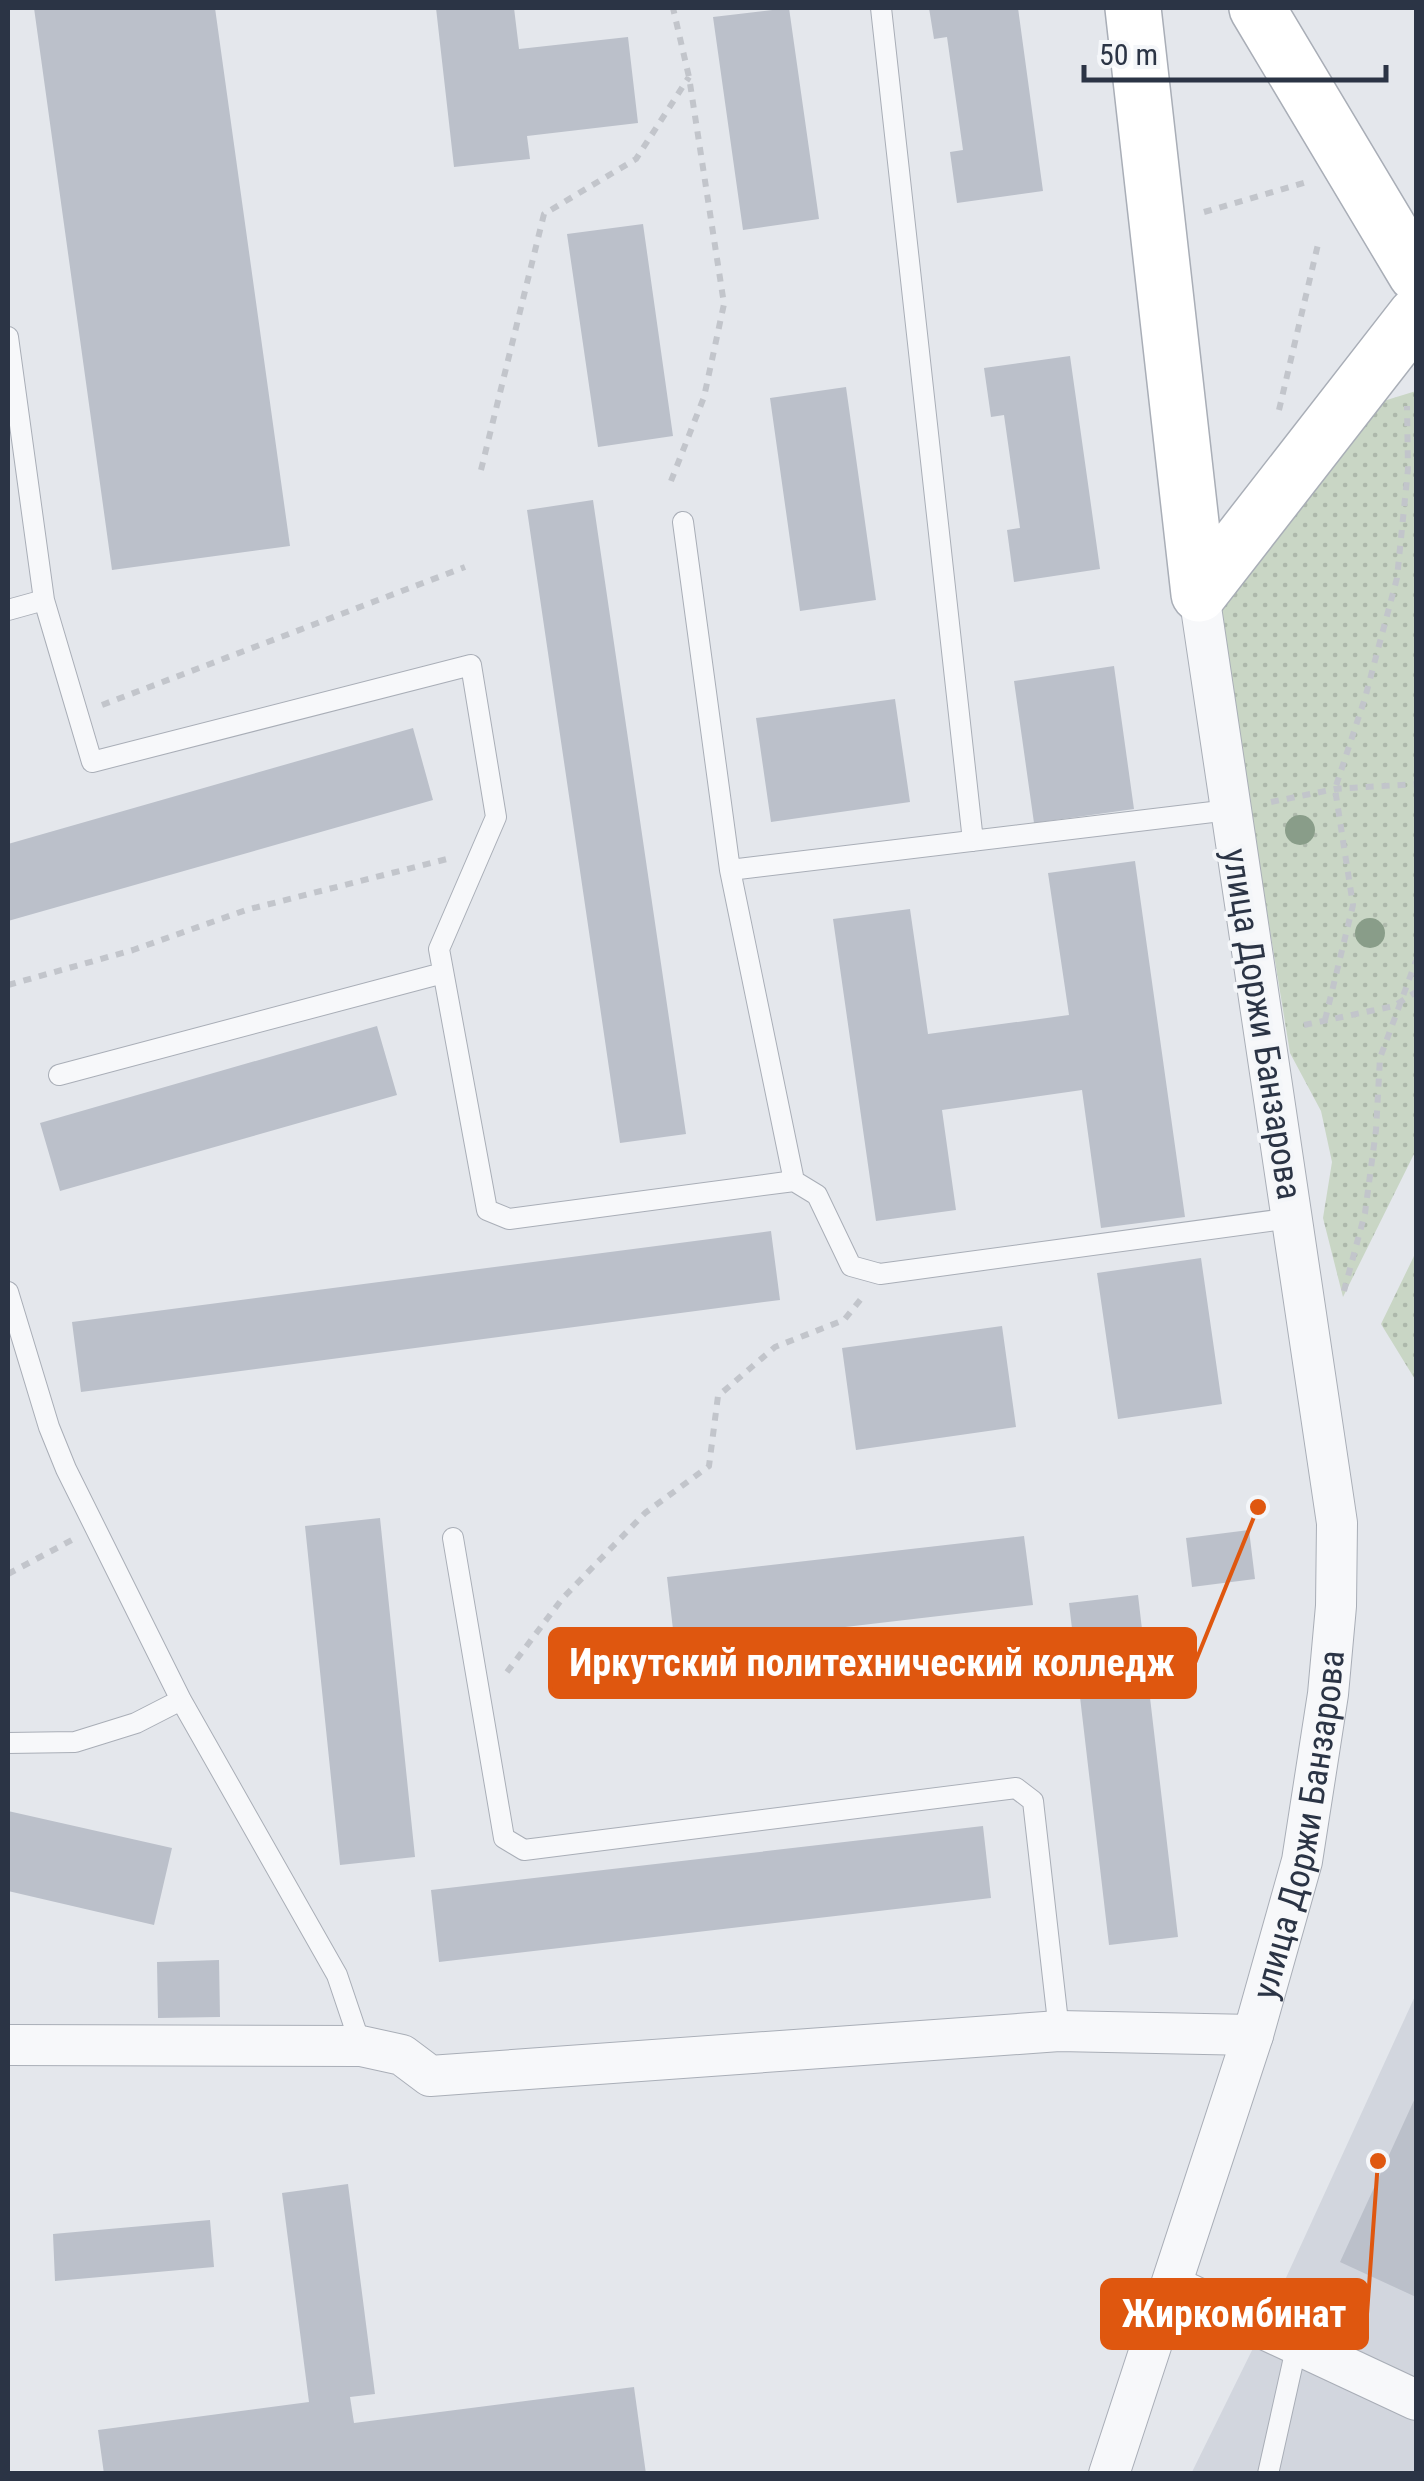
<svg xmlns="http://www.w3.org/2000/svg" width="1424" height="2481" viewBox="0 0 1424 2481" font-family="'Roboto Condensed',sans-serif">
  <defs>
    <pattern id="grass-dots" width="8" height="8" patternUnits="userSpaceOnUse" patternTransform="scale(2.5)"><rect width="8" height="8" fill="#c9d6c5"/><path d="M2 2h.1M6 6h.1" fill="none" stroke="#adb8ab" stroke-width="1.8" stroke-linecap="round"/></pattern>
  </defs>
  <rect width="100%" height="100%" fill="#e4e7ec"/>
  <!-- built -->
  <path fill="#d2d6de" d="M1416,1994V2473L1191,2474L1263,2328Z"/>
  <!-- grass -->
  <path fill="url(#grass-dots)" d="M1416,391V1150L1343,1297L1323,1218L1332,1162L1321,1111L1290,1053L1217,605L1377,403Z
    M1416,1252V1381L1381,1324Z"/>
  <!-- building -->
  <path fill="#bbc0ca" d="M34,8H215L290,546L112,570Z
    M436,8H514L519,49L628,37L638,123L527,136L530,159L454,167Z
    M789,8L819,219L743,230L713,17Z
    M929,8H1018L1043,191L957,203L950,152L963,150L947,37L934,39Z
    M643,224L673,436L598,447L567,234Z
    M1070,356L1100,569L1014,582L1007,530L1020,528L1004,415L991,417L984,368Z
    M846,387L876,600L800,611L770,398Z
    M593,500L686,1134L620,1143L527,510Z
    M1114,666L1134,809L1034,823L1014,681Z
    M895,699L910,802L771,822L756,718Z
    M413,728L433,800L8,921V844Z
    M1135,861L1185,1217L1101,1228L1082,1090L942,1110L956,1210L876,1221L833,919L910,909L928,1034L1069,1015L1048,873Z
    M377,1026L397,1095L60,1191L40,1123Z
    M771,1231L780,1300L81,1392L72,1322Z
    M1201,1258L1222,1404L1118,1419L1097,1273Z
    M1002,1326L1016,1427L856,1450L842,1348Z
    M380,1518L415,1857L340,1865L305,1526Z
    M1249,1530L1255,1579L1192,1587L1186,1538Z
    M1024,1536L1033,1605L675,1647L667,1577Z
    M1138,1595L1178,1937L1109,1945L1069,1603Z
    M8,1811L172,1848L154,1925L8,1891Z
    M983,1826L991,1898L439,1962L431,1890Z
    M219,1960L220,2017L158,2018L157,1962Z
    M1416,2096V2297L1340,2262Z
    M348,2184L375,2394L350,2397L354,2423L634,2387L646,2474H104L98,2430L309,2402L282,2193Z
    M210,2220L214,2267L55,2281L53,2234Z"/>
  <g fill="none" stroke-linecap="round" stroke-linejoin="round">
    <!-- lane casing -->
    <g stroke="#a9aeb7" stroke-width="22">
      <path id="lane" d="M881,8L973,841
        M8,337L44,600L92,762L471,665L496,817L439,949L487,1210L509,1219L794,1181L817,1195L851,1266L880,1274L1292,1218
        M683,522L730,870L794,1181
        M8,610L44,600
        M730,870L1229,810
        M59,1075L443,973
        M8,1292L49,1427L66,1469L181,1700L337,1975L361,2046
        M453,1538L504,1838L524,1850L1016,1788L1033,1801L1059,2031
        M8,1743L75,1742L136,1723L181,1700
        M1268,2474L1297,2344"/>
    </g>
    <!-- street casing -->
    <g stroke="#a9aeb7" stroke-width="42">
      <g id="street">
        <path d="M8,2045L361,2046L402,2055L430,2076L1059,2031L1253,2035"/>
        <path d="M1172,2286L1416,2400"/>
        <path id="s1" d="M1109,2474L1253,2035L1302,1861L1328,1694L1336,1606L1337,1523L1199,594"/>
      </g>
    </g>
    <!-- secondary casing -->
    <g stroke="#a9aeb7" stroke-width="58">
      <path id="secondary" d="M1133,8L1199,594
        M1257,8L1416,274
        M1199,594L1416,315"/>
    </g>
    <!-- path -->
    <path stroke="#c2c5cb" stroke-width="6" stroke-dasharray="8 8" stroke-linecap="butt" d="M1204,212L1307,182
      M1279,410L1319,240
      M481,470L544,214L636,159L689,77
      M671,481L704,397L724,304L689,77L673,8
      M102,705L465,567
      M1271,802L1335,789L1416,784
      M8,985L133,950L246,910L447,859
      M1325,1020L1353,905L1335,789L1365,698L1397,578L1408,469L1407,406
      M1304,1025L1394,1006L1416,992
      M1344,1291L1365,1213L1376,1130L1380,1058L1416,961
      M8,1574L72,1540
      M507,1672L562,1599L645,1513L709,1466L718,1396L775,1347L844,1320L861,1299"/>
    <!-- lane -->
    <use href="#lane" stroke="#f7f8fa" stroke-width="20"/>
    <!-- street -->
    <use href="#street" stroke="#f7f8fa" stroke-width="40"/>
    <!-- secondary -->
    <use href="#secondary" stroke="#fff" stroke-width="55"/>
  </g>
  <!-- trees -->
  <g fill="#899d89">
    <circle cx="1300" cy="830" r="15"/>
    <circle cx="1370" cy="933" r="15"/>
  </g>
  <g text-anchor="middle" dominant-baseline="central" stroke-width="8" stroke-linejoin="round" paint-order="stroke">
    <!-- street labels -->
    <g font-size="35" fill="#2b3445" stroke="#f4f6f9">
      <text transform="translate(1262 1024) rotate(81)">улица Доржи Банзарова</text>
      <text stroke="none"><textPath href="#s1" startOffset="678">улица Доржи Банзарова</textPath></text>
    </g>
  </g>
  <!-- callouts -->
  <path fill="none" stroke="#df570f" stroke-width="4" d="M1258 1507L1195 1663M1378 2161L1367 2314"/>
  <g fill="#df570f" stroke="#f4f6f9" stroke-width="4">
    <circle cx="1258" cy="1507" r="10"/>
    <circle cx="1378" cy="2161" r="10"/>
  </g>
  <g fill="#df570f" stroke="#df570f" stroke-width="4">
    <rect x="550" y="1629" width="645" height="68" rx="10"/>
    <rect x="1102" y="2280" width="265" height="68" rx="10"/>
  </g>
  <g font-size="38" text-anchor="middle" font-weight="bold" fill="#fff">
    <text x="872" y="1676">Иркутский политехнический колледж</text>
    <text x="1234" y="2327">Жиркомбинат</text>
  </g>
  <!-- border -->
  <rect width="1424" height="2481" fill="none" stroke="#2b3445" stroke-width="20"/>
  <!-- scale -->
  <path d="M1084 65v15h302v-15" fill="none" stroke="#2b3445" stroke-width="5"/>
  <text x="1099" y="65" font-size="30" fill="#2b3445" stroke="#f4f6f9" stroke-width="8" paint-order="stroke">50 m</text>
</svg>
